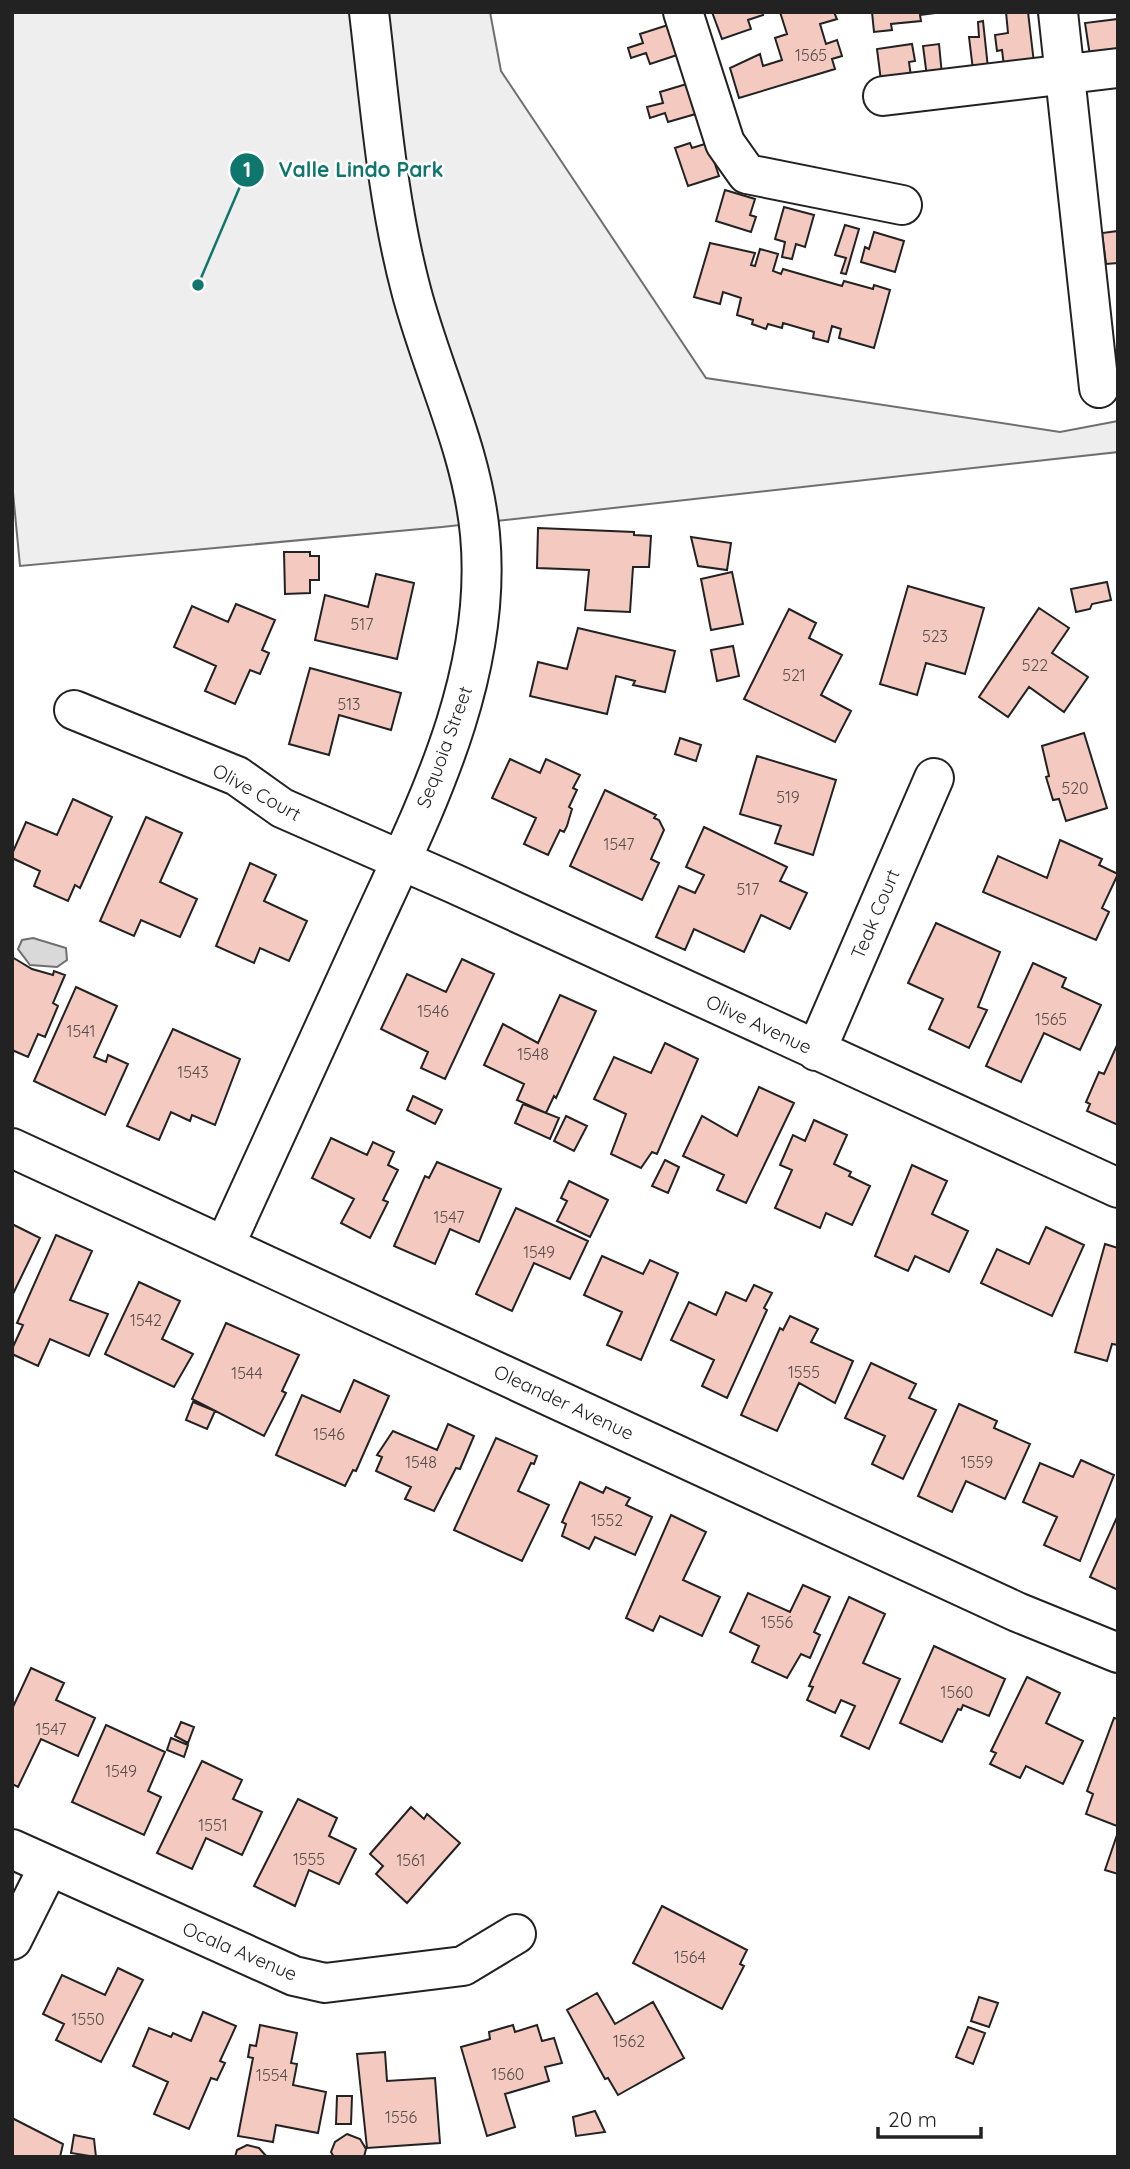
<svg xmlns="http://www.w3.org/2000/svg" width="1130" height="2169" viewBox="0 0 1130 2169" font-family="Quicksand,sans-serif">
  <rect width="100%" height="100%" fill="#fff"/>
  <!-- green -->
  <path fill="#eee" stroke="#6f6f6f" stroke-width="2" d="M12,12H490L501,71L706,378L1060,432L1118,421V452L442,527L20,566L12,482Z"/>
  <!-- water -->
  <path fill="#d9d9d9" stroke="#6f6f6f" stroke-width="2" d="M33,938L66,948L67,960L57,967L30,965L18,949L22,940Z"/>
  <!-- building -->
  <path fill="#f3c9c0" stroke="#222" stroke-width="2" d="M712,12H762L763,15L748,20L751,29L722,39Z
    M780,12H834L837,19L820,24L826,44L837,40L842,56L832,59L835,69L739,98L730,68L760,54L763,66L782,60L775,38L787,34Z
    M872,12H943L920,15L921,21L891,24L892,30L874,32Z
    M1006,12H1028L1034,63L1004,66L1002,50L997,51L995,35L1008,33Z
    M1118,19V52L1090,56L1085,23Z
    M983,21L988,68L973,70L969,37H979L978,22Z
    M671,24L680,54L650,64L646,53L631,58L628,48L643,43L640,34Z
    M912,44L915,61L909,62L911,77L881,81L877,49Z
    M939,44L942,75L927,77L923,46Z
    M690,83L699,113L668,122L665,113L650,118L647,107L663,103L660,92Z
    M690,143L692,148L708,143L719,176L688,186L675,148Z
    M725,190L755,199L750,215L756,217L751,232L716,221Z
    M784,207L814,215L805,247L796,244L792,259L782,257L785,242L775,239Z
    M845,225L859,229L846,274L841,273L846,258L835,255Z
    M1118,231V263L1106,264L1102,233Z
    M874,232L904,241L895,272L861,262L865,247L869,249Z
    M710,243L755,253L751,265L755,266L760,249L778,254L773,271L781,274L783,269L842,286L844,281L873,289L874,285L890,290L874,348L839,338L841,329L832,326L828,342L813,338L814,332L783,323L782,328L768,324L766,329L752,324L753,320L737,315L741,298L723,292L720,304L694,297Z
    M538,528L634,532V535L651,536L649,567H633L630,612L585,610L589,570L537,568Z
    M691,537L731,543L727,570L698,566Z
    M284,552H310V556H319V580H310V593L285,594Z
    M732,572L743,624L711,630L701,579Z
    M376,574L414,583L397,659L315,640L325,595L368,607Z
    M1107,582L1111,600L1092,604L1090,609L1076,612L1071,589Z
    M908,586L984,608L965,674L926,663L917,695L880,684Z
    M236,604L275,620L262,650L269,653L260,674L250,670L235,704L205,691L216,666L174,647L192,606L228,622Z
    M1039,608L1069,628L1052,653L1088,677L1064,712L1029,687L1008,717L979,697Z
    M789,609L816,623L809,638L842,655L821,695L851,711L835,742L744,699Z
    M578,628L675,651L665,692L633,685L635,681L616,676L607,714L530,696L538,662L567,669Z
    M733,646L739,676L717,681L711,650Z
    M310,668L401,693L391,730L339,715L329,755L289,744Z
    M1084,733L1107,808L1066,821L1059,799L1053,800L1046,777L1049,776L1042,746Z
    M680,738L701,745L696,761L675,754Z
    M757,756L836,780L813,855L775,843L781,826L740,814Z
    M510,759L540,773L546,759L580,775L573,788L577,790L569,807L572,809L567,826L564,832L560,830L548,855L524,844L536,818L492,798Z
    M605,790L656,815L654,818L659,820L664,830L651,859L659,863L642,900L570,866Z
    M73,799L112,817L80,888L75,885L68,901L34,886L40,871L12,858V854L26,822L57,835Z
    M146,817L182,833L160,882L197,899L180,937L141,920L134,936L100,921Z
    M704,827L787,867L780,881L807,893L790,929L761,915L744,952L694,929L685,950L656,937L679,886L695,893L704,875L686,867Z
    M1060,840L1102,859L1099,865L1118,874L1102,908L1109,912L1096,940L983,892L998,856L1047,878Z
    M250,863L276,875L264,901L307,921L289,961L260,948L254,963L216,946Z
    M936,923L1000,952L978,1007L987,1010L969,1048L929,1029L943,999L908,983Z
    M12,957L32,969L53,975L54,971L65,975L53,1003L58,1006L45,1037L38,1034L28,1057L12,1050Z
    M462,959L494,974L445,1079L421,1068L428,1052L381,1029L407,974L446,992Z
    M1033,963L1066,978L1062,987L1101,1005L1080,1050L1044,1033L1021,1082L986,1066Z
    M76,987L117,1006L94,1057L106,1062L108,1055L128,1064L105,1115L34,1081Z
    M560,995L596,1011L556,1098L554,1096L546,1113L517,1100L524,1084L484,1065L503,1024L538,1043Z
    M173,1029L240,1059L215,1125L192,1115L190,1121L171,1112L159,1140L127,1126Z
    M665,1043L698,1059L657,1154L652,1152L641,1168L611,1154L626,1114L594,1099L614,1057L651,1073Z
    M1118,1043V1125L1087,1111L1090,1104L1086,1102L1099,1072L1104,1074Z
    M759,1087L794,1103L746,1203L717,1190L724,1175L683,1156L702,1116L737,1136Z
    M413,1096L442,1110L435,1124L407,1110Z
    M523,1104L559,1118L550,1139L515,1123Z
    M566,1116L587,1126L574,1151L554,1141Z
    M814,1120L847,1135L834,1164L851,1172L849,1176L870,1186L852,1225L826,1213L820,1228L775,1208L792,1170L780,1165L793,1135L805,1141Z
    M331,1138L367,1155L373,1142L394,1152L388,1165L398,1170L383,1200L388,1202L370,1238L341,1223L354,1199L312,1178Z
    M665,1160L679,1167L668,1193L652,1186Z
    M437,1162L501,1189L479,1242L450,1229L435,1264L394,1246L425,1176L429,1178Z
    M912,1165L947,1181L932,1214L968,1231L949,1272L915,1256L908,1271L875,1256Z
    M569,1181L608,1200L590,1237L557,1221L567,1201L561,1198Z
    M516,1208L588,1241L570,1279L534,1263L512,1311L476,1294Z
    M12,1224L40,1238L12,1296Z
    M1046,1227L1084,1245L1052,1316L981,1283L997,1249L1029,1264Z
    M56,1235L92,1251L70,1300L108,1314L89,1356L50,1339L38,1366L12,1354V1349L23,1325L17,1323Z
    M1105,1244L1118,1248V1345L1112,1344L1107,1361L1075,1352Z
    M602,1256L643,1274L650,1260L678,1273L641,1360L607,1345L622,1312L584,1295Z
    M139,1282L180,1301L162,1339L193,1354L174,1387L105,1354Z
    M754,1285L772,1293L764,1308L767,1310L727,1398L702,1386L714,1360L671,1340L689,1302L716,1315L726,1292L746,1301Z
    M790,1316L818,1329L811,1342L853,1361L835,1403L799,1383L777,1431L741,1415L780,1328L783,1330Z
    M226,1323L299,1355L282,1391L286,1393L264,1436L192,1399Z
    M871,1363L916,1384L909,1398L936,1410L903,1479L872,1464L885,1436L845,1418Z
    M354,1380L389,1396L356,1471L353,1470L345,1486L276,1455L302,1395L340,1412Z
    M193,1402L215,1411L207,1429L186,1420Z
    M959,1404L997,1421L994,1428L1030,1444L1005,1499L966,1481L952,1512L918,1496Z
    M448,1424L474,1436L460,1469L456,1468L434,1511L405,1499L411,1487L376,1471L382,1457L377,1455L393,1431L437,1450Z
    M496,1438L537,1456L534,1464L531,1463L518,1491L549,1505L522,1561L454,1530Z
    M1081,1460L1114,1475L1080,1561L1044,1545L1057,1517L1023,1502L1040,1463L1073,1477Z
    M580,1482L603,1493L606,1487L630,1498L626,1505L652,1517L635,1555L595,1537L589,1549L562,1536L566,1524L562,1522Z
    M671,1515L706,1532L683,1580L720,1597L702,1636L660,1616L653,1631L626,1618Z
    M1118,1515V1590L1090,1577Z
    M803,1585L830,1597L814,1632L820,1635L810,1658L801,1654L787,1678L752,1662L759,1646L730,1632L748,1593L790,1612Z
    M849,1597L885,1614L863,1663L900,1679L869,1749L841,1736L855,1706L841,1700L835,1713L807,1700L813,1687L809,1686Z
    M934,1646L1005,1679L989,1716L963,1705L961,1710L958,1709L942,1742L900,1723Z
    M31,1668L64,1683L56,1700L95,1718L78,1756L41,1739L18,1787L12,1784V1709Z
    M1027,1677L1060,1693L1046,1723L1083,1741L1063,1784L1026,1766L1020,1778L990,1764L996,1753L991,1751Z
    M1114,1718L1118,1719L1117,1826L1086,1814L1093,1794L1087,1791Z
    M181,1722L194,1727L188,1743L175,1736Z
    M106,1725L165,1752L148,1791L161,1797L144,1835L72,1802Z
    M171,1738L188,1745L184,1757L167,1750Z
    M202,1761L242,1780L233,1799L262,1812L242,1855L206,1838L192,1869L157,1853Z
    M298,1799L337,1818L329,1836L356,1849L339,1884L309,1870L295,1906L254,1886Z
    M411,1807L424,1819L427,1814L460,1843L407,1903L376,1874L383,1866L370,1854Z
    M1118,1832V1874L1105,1870Z
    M662,1906L747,1950L740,1964L744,1966L722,2009L633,1963Z
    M118,1968L143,1980L101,2062L56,2040L64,2024L43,2014L62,1975L105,1995Z
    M597,1993L615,2024L653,2002L684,2058L618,2095L608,2078L605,2079L567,2010Z
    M979,1997L998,2003L989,2027L971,2021Z
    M203,2012L236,2026L220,2061L225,2063L217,2080L211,2078L189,2129L154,2114L168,2082L133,2066L149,2028L171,2037L173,2033L191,2041Z
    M260,2025L297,2033L291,2063L297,2064L293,2085L326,2092L318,2133L276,2125L273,2142L238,2136L253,2058L248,2057L250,2045L256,2046Z
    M513,2025L515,2032L537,2025L542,2041L554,2038L562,2063L545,2067L549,2081L505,2094L515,2127L487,2136L461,2047L490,2039L489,2032Z
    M968,2027L985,2033L973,2064L956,2057Z
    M385,2052L387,2081L435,2078L440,2143L367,2148L357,2054Z
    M337,2096H352L351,2124H336Z
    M595,2111L605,2132L576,2136L573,2117Z
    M12,2118L63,2144L60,2157H12Z
    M347,2134L360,2139L366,2149L364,2157H334L331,2152L335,2142Z
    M74,2135L94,2139L96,2157L71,2153Z
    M247,2145L259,2148L267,2157H235L237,2150Z"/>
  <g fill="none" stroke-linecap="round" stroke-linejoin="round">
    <!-- minor casing -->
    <g stroke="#222" stroke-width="42">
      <path id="minor" d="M683,12L725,143L747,174L902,205
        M1058,12L1099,388
        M883,96L1118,68
        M74,710L237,776L282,808L455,884L1118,1188
        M816,1051L934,778
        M12,1148L1017,1612L1118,1653
        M225,1245C269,1148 313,1051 358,954C418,821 494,684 480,534C472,449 432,371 411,290C387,199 380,105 369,12
        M12,1849L294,1976L325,1983L463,1966L516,1934
        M12,1940L49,1866"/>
    </g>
    <!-- minor -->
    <use href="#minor" stroke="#fff" stroke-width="38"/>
  </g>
  <g text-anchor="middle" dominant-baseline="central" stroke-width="5" stroke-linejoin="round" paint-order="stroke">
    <!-- number labels -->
    <g font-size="16" fill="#564c4a">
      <text x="811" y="55">1565</text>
      <text x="362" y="624">517</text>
      <text x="935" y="636">523</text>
      <text x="1035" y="665">522</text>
      <text x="794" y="675">521</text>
      <text x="349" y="704">513</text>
      <text x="1075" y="788">520</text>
      <text x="788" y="797">519</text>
      <text x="619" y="844">1547</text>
      <text x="748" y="889">517</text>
      <text x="433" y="1011">1546</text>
      <text x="1051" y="1019">1565</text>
      <text x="81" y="1031">1541</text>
      <text x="533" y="1054">1548</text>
      <text x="193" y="1072">1543</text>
      <text x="449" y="1217">1547</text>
      <text x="539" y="1252">1549</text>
      <text x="146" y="1320">1542</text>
      <text x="804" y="1372">1555</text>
      <text x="247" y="1373">1544</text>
      <text x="329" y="1434">1546</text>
      <text x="421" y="1462">1548</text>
      <text x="977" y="1462">1559</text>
      <text x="607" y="1520">1552</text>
      <text x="777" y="1622">1556</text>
      <text x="957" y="1692">1560</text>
      <text x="51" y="1729">1547</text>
      <text x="121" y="1771">1549</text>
      <text x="213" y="1825">1551</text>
      <text x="309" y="1859">1555</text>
      <text x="411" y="1860">1561</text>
      <text x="690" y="1957">1564</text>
      <text x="88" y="2019">1550</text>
      <text x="629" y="2041">1562</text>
      <text x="508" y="2074">1560</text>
      <text x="272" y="2075">1554</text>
      <text x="401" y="2117">1556</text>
    </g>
    <!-- street labels -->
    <g font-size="19" fill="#222" stroke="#fff">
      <text transform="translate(444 747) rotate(-70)">Sequoia Street</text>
      <text transform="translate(257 792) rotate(29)">Olive Court</text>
      <text transform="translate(875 914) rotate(-67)">Teak Court</text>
      <text transform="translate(759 1024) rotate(25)">Olive Avenue</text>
      <text transform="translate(564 1402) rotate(25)">Oleander Avenue</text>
      <text transform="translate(240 1951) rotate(23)">Ocala Avenue</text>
    </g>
  </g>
  <!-- callouts -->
  <path fill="none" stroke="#0f766e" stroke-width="2.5" d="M198 285L247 170"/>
  <g fill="#0f766e" stroke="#fff" stroke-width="2.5">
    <circle cx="198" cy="285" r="7"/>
    <circle cx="247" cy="170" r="18"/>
  </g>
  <g font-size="21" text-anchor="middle" font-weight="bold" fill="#fff">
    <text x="247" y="177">1</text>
  </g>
  <g font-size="21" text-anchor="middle" font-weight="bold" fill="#0f766e" stroke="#fff" stroke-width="5" stroke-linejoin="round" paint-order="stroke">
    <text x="361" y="177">Valle Lindo Park</text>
  </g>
  <!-- border -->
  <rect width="1130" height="2169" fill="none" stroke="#222222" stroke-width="28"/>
  <!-- scale -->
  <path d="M878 2127v10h103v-10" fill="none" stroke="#222222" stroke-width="3.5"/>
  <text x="888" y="2127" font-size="21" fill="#222222" stroke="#ffffff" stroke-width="5" paint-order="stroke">20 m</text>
</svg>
